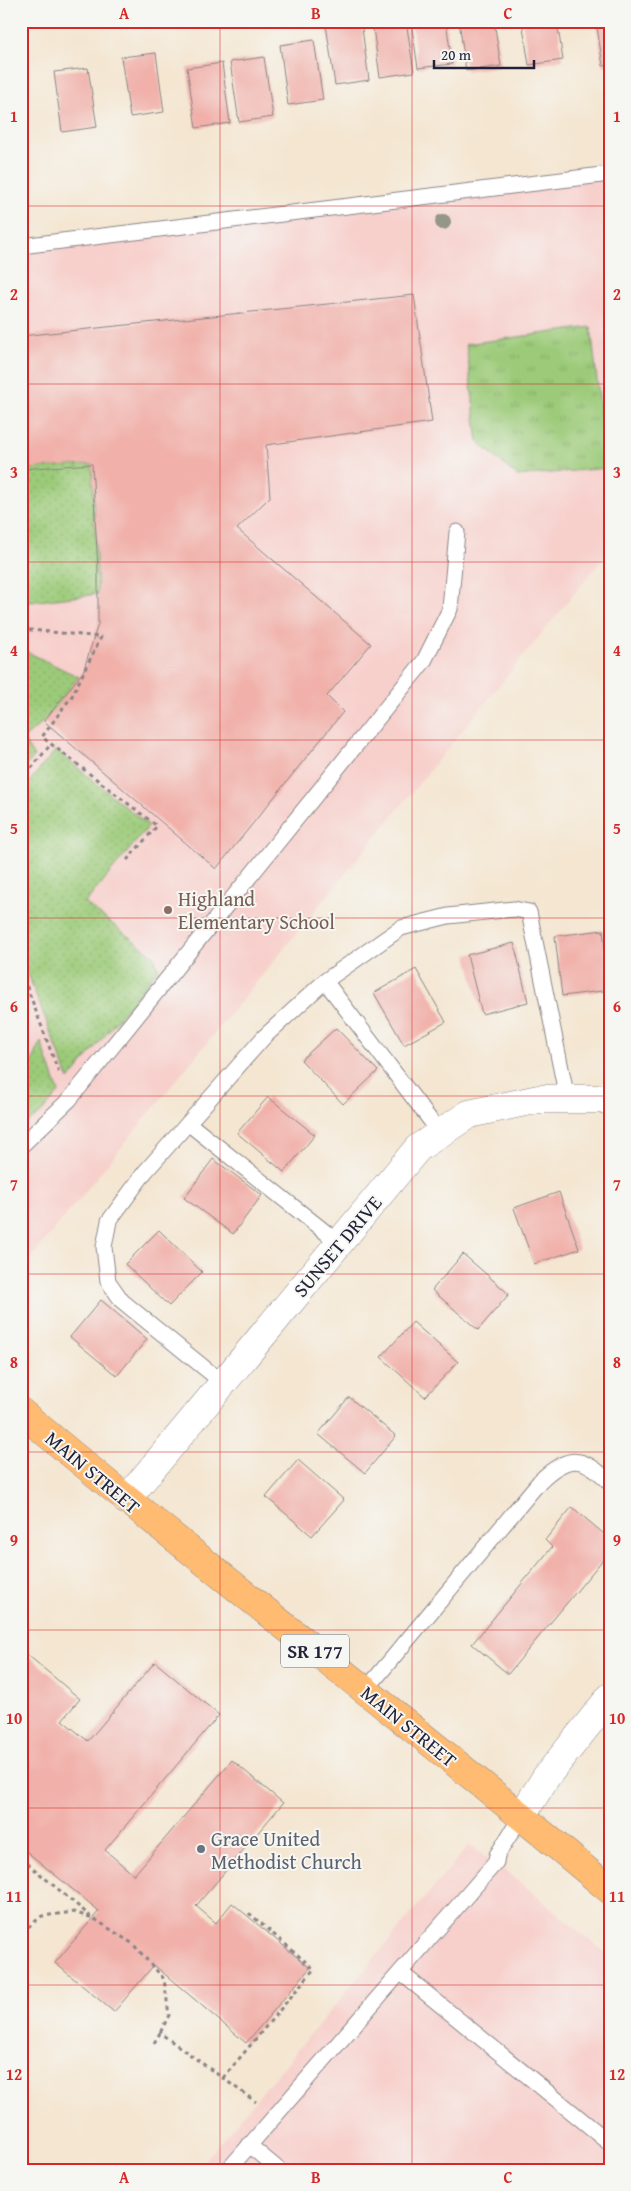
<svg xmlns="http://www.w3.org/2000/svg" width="631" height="2191" viewBox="0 0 631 2191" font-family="'Gentium Book Plus',serif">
  <defs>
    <pattern id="grass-dots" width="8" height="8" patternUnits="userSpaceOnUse" patternTransform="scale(1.25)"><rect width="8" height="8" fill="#9bca78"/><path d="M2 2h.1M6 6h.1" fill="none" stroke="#85ad69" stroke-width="1.8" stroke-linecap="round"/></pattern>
    <pattern id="park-tufts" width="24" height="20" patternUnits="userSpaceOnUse" patternTransform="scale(1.25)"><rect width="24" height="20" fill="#9bca78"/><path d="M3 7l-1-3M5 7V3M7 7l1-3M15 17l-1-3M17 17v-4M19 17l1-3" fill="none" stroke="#85ad69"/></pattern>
  </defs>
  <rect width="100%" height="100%" fill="#f6f6f2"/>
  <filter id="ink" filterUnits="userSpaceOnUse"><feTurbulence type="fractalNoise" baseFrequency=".02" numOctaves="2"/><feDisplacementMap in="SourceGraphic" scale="10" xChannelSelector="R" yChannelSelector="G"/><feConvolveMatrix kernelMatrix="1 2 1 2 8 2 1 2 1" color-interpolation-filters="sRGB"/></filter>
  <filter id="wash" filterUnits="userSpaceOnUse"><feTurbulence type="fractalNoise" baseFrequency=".0096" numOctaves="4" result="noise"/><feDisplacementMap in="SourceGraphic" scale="20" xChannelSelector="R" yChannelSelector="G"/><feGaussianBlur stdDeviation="1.12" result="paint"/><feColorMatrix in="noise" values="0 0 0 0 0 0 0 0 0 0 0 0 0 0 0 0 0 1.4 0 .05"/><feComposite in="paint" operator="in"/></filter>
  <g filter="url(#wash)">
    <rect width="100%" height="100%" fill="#f4e6d1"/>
    <!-- built -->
    <path fill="#f7d0cc" d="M610,174V550L21,1270V246Z
      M469,1845L516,1879L610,1957V2170H197Z"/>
    <!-- grass -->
    <path fill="url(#grass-dots)" stroke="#5e765a" d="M92,464L98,594L21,603V469Z
      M25,651L79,677L44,721L23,739L34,757L21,772V659Z
      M56,750L149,826L85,903L154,956L158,969L69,1080L21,956V791Z
      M41,1042L59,1092L41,1113L21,1127V1086Z"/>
    <!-- park -->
    <path fill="url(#park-tufts)" stroke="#5e765a" d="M591,327L607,468L517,476L478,442L466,344Z"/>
    <g id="blocks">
      <!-- building -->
      <path fill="#f1b1aa" d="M354,21H361L369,80L335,85L326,25Z
        M372,21H406L414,72L380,77Z
        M411,21H446L452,64L418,68Z
        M459,21H494L501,66L466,71Z
        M522,21H557L563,60L529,65Z
        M596,21H610V65L603,66Z
        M314,40L323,100L288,105L280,45Z
        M156,53L164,112L130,117L121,57Z
        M264,57L273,117L239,122L230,62Z
        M222,63L230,123L196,128L187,68Z
        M88,68L97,127L62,132L54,72Z
        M414,295L432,422L266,445L270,497L237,529L371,644L327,696L343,712L216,869L44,721L83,672L98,624V569L92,464L21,469V336Z
        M603,930L610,990L562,996L555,936Z
        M514,943L528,1002L482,1014L467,955Z
        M416,969L446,1022L404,1045L374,993Z
        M336,1028L378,1071L343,1104L301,1060Z
        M268,1097L315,1135L284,1172L237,1133Z
        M213,1159L262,1195L233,1234L184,1198Z
        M559,1192L579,1249L534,1264L514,1208Z
        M159,1230L202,1272L169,1306L125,1264Z
        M463,1254L509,1294L478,1330L432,1290Z
        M101,1300L147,1339L117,1376L70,1337Z
        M413,1322L458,1362L425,1397L381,1357Z
        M349,1397L396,1436L365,1473L318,1434Z
        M298,1460L344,1500L312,1536L266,1497Z
        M572,1507L610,1539V1551L508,1674L472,1644L552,1547L545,1540Z
        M23,1651L80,1699L62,1720L88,1741L155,1662L219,1715L105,1850L134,1875L232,1760L283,1803L196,1906L216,1923L232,1903L310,1968L246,2043L154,1965L114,2012L55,1963L99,1911L21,1847Z"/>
    </g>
  </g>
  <g filter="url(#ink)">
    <use href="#blocks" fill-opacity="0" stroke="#8b8486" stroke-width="1"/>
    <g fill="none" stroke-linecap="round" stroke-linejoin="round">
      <!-- service casing -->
      <g stroke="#8b8486" stroke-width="17">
        <path id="service" d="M21,246L610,174
          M325,981L440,1133
          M188,1123L339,1243
          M21,1146L70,1099L424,661L450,609L457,532
          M223,1383L122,1301L108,1281L104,1247L109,1221L145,1172L264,1037L325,981L401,928L448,916L514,909L529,912L567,1098
          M365,1691L540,1481C568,1454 584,1455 610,1483
          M400,1972L610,2143
          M249,2145L279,2170
          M228,2170L496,1862L497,1855L521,1817"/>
      </g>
      <!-- minor casing -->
      <g stroke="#8b8486" stroke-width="29">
        <path id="minor" d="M126,1500L418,1148L469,1114L539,1099H610"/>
      </g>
      <!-- tertiary casing -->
      <g stroke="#8b8486" stroke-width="29">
        <path id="tertiary" d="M521,1817L546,1777L610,1697"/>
      </g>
      <!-- primary casing -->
      <g stroke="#8b8486" stroke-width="29">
        <path id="primary" d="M21,1412C215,1575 417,1727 610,1890"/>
      </g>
      <!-- path -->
      <path stroke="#8b8486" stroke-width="3" stroke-dasharray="4 4" stroke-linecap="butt" d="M21,629L101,637L72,696L42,737L157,826L127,860
        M21,781L51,744
        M21,971L59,1073
        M21,1858L90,1916
        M21,1925L27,1928L42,1916L73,1912L93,1918L133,1944L164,1979L169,2015L160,2033
        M154,2043L160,2033L256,2102
        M223,2078L314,1969L250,1914L249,1916"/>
      <!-- service -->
      <use href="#service" stroke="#fff" stroke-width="15"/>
      <!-- minor -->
      <use href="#minor" stroke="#fff" stroke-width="28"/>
      <!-- tertiary -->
      <use href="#tertiary" stroke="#fff" stroke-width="28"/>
      <!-- primary -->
      <use href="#primary" stroke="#ffbb71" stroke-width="28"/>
    </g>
    <!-- trees -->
    <circle fill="#949688" cx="443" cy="222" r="8"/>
  </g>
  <!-- grid -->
  <path fill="none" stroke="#d62828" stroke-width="1" stroke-opacity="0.55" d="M220,21V2170M412,21V2170M21,206H610M21,384H610M21,562H610M21,740H610M21,918H610M21,1096H610M21,1274H610M21,1452H610M21,1630H610M21,1808H610M21,1985H610"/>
  <!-- markers -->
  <circle fill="#8d6e63" stroke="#f6f6f2" stroke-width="2" cx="168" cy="910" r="5"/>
  <circle fill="#6b7280" stroke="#f6f6f2" stroke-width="2" cx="201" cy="1849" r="5"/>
  <g text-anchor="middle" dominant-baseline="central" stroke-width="4" stroke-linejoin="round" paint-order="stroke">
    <!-- shield labels -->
    <rect fill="#f6f6f2" stroke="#626272" stroke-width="1" x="281" y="1634.5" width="68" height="33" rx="4"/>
    <g font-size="19" font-weight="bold" fill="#22223b">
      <text x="315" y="1651">SR 177</text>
    </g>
    <!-- education labels -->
    <g font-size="20" fill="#785e54" stroke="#f6f6f2" text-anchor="start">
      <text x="178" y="898">Highland<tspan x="178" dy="23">Elementary School</tspan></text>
    </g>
    <!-- street labels -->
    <g font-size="20" fill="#22223b" stroke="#f6f6f2">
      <text transform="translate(337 1246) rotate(-50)">SUNSET DRIVE</text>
      <text transform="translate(93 1472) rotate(40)">MAIN STREET</text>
      <text transform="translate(409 1726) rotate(39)">MAIN STREET</text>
    </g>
    <!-- worship labels -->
    <g font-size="20" fill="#5b616d" stroke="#f6f6f2" text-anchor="start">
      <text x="211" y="1838">Grace United<tspan x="211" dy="23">Methodist Church</tspan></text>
    </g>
  </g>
  <!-- margin -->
  <rect width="631" height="2191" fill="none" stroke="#f6f6f2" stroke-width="55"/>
  <!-- scale -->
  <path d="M434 60v8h100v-8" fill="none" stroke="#22223b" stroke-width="2.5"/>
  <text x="441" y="60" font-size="15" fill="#22223b" stroke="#f6f6f2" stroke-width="4" paint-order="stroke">20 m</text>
  <rect x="28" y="28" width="576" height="2136" fill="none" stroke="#d62828" stroke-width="2"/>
  <g font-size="16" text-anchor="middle" font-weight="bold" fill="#d62828">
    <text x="124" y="19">A</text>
    <text x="316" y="19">B</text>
    <text x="508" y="19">C</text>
    <text x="14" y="122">1</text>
    <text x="617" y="122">1</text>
    <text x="14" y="300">2</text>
    <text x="617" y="300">2</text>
    <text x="14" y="478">3</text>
    <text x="617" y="478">3</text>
    <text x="14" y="656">4</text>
    <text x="617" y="656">4</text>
    <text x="14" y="834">5</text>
    <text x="617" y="834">5</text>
    <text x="14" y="1012">6</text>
    <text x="617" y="1012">6</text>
    <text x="14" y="1190">7</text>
    <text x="617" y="1190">7</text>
    <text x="14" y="1368">8</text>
    <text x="617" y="1368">8</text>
    <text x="14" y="1546">9</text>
    <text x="617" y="1546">9</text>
    <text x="14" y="1724">10</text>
    <text x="617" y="1724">10</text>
    <text x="14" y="1902">11</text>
    <text x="617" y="1902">11</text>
    <text x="14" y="2080">12</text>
    <text x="617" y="2080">12</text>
    <text x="124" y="2183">A</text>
    <text x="316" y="2183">B</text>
    <text x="508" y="2183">C</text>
  </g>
</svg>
